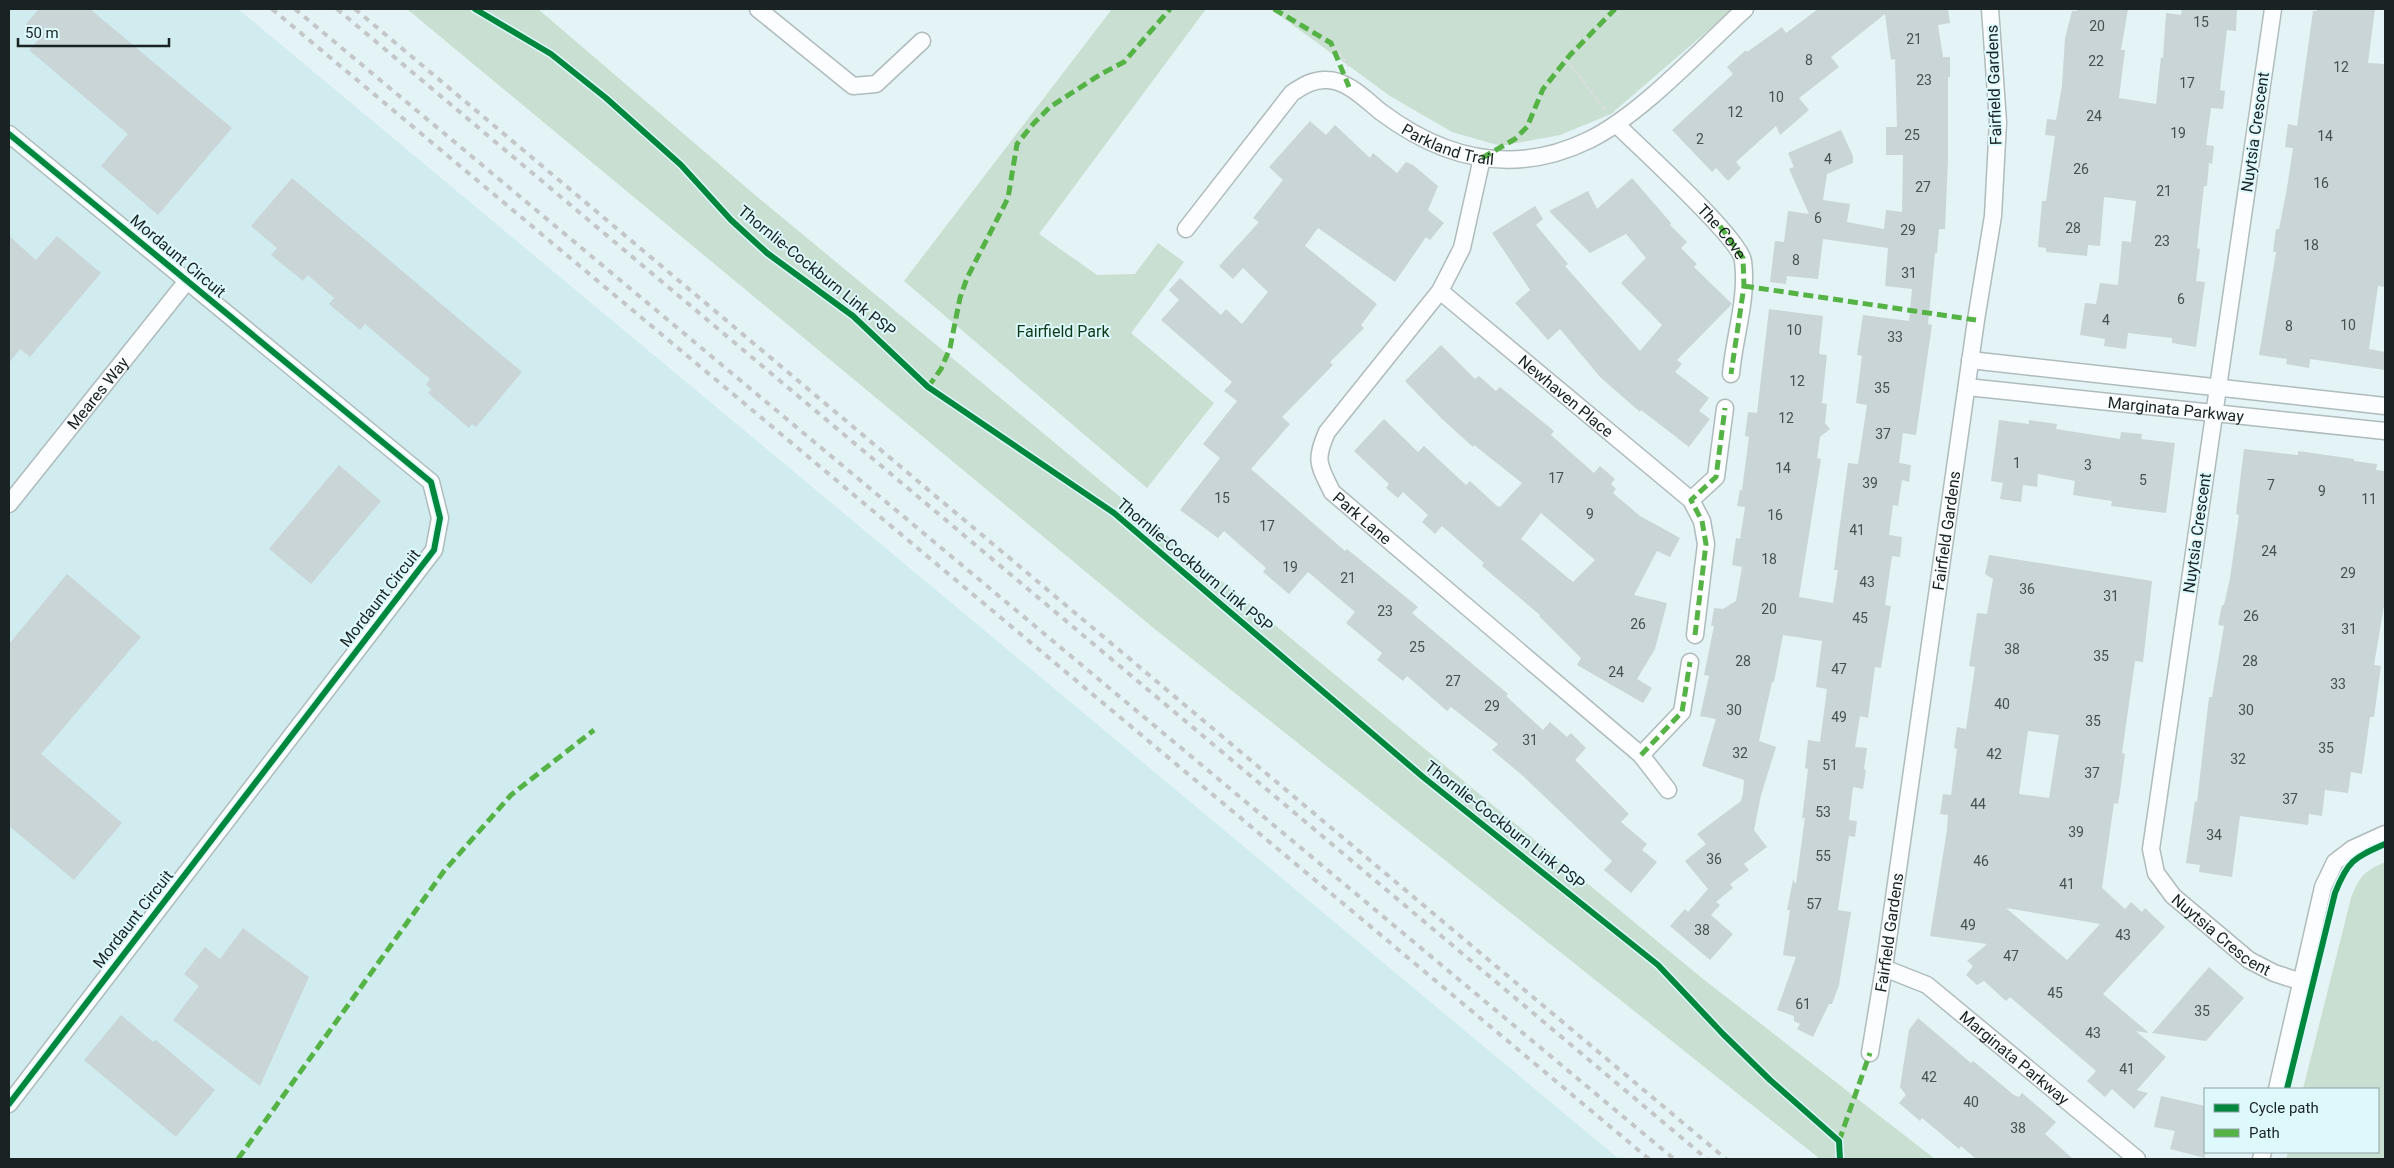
<svg xmlns="http://www.w3.org/2000/svg" width="2394" height="1168" viewBox="0 0 2394 1168" font-family="Roboto,sans-serif">
  <rect width="100%" height="100%" fill="#e4f3f5"/>
  <!-- built -->
  <path fill="#d0ecee" d="M9,9H238L1619,1159H9Z"/>
  <!-- green -->
  <path fill="#c8dfd2" d="M407,9H538L755,195L1703,979L1935,1159H1820L1156,630Z
    M1112,9H1206L1039,234L1097,275L1135,274L1158,243L1184,262L1131,333L1214,403L1147,488L904,281Z
    M1271,9H1733L1611,114L1560,135L1501,146L1452,132L1390,96Z
    M2385,862V1159H2286L2288,1152H2378V1089H2303L2351,898C2360,875 2364,872 2385,862Z"/>
  <!-- building -->
  <path fill="#cad5d8" fill-rule="evenodd" d="M39,9H90L232,128L158,215L101,166L128,134L29,50L41,37L26,24Z
    M1818,9H1948L1950,23L1938,25L1943,57H1950V77H1948V161L1945,229H1939L1937,253H1935L1928,324L1932,325L1916,435L1903,433L1899,463L1911,465L1909,482L1902,480L1898,506L1893,505L1889,535L1902,537L1900,557L1892,556L1885,605L1891,606L1881,668L1875,667L1868,718L1860,716L1855,747L1867,748L1864,769L1866,770L1863,789L1853,787L1849,820L1857,821L1855,837L1849,836L1838,910L1851,912L1839,985L1832,1004H1829L1813,1037L1797,1029L1800,1024L1794,1021V1016L1777,1010L1796,957L1783,955L1790,910H1787L1793,880L1796,884L1805,817L1802,819L1808,769L1805,768L1808,740L1820,742L1827,689L1816,687L1822,641L1783,635L1774,682H1772L1759,741L1776,747L1761,795L1754,830L1767,847L1744,864L1749,870L1730,884L1733,888L1716,902L1720,905L1711,915L1733,934L1710,960L1670,926L1685,909L1688,912L1708,889L1685,861L1706,844L1697,834L1741,801L1743,793L1744,780L1702,766L1716,719L1700,716L1709,676L1704,675L1714,626H1711L1714,608L1723,609L1736,601L1742,567L1732,565L1736,538L1740,539L1745,507L1737,506L1740,490H1742L1749,437L1745,436L1748,412L1757,413L1769,309L1823,316L1819,354L1827,355L1822,403L1827,404L1825,423L1830,429L1820,437L1817,458L1821,459L1799,597L1833,603L1838,570H1834L1848,463L1858,464L1867,405L1856,403L1862,356L1857,355L1863,315L1909,321L1912,289L1885,286L1888,248L1823,239L1818,279L1787,276L1786,284L1770,282L1775,241L1784,242L1788,211L1809,214L1789,169L1794,167L1788,153L1841,130L1853,156V163L1827,174L1823,200L1850,204L1847,222L1884,229L1886,210L1902,212L1903,155H1886V127H1897L1895,59L1891,60L1885,14L1831,57L1839,67L1799,98L1809,110L1780,135L1776,126L1736,162L1741,168L1728,181L1716,168L1712,172L1672,130L1733,74L1727,67L1746,50L1747,52L1782,27L1786,33Z
    M2078,9H2128L2121,50H2125L2119,98L2156,104L2161,57L2163,58L2166,13L2181,15L2182,9H2237L2236,31L2227,30L2220,90L2225,91L2223,109L2211,108L2206,145L2214,146L2212,164L2209,163L2207,186H2204L2197,248L2200,249L2196,281L2205,282L2196,347L2172,343V338L2128,333L2126,349L2104,346L2105,339L2080,335L2085,303L2096,304L2100,283L2118,285L2122,241L2131,242L2136,201L2104,197L2100,246L2088,245L2087,256L2046,252V248L2038,247L2042,201H2046L2055,136L2045,135L2047,119L2056,120L2062,86L2065,38L2072,11H2077Z
    M2317,9H2375L2368,63L2385,64V287L2378,286L2369,349L2385,352V370L2310,359L2309,368L2286,364L2287,359L2259,355L2276,252H2273L2276,229H2279L2287,188L2293,148L2285,147L2288,124L2297,126L2313,11H2317Z
    M1310,121L1326,135L1335,125L1370,158L1373,153L1397,173L1406,162L1413,165L1438,186L1428,210L1444,223L1430,240L1426,237L1395,282L1318,228L1305,246L1377,304L1361,325L1364,328L1330,362L1333,365L1282,417L1290,424L1251,469L1345,551L1347,549L1418,607L1412,613L1508,694L1506,696L1543,730L1550,722L1567,737L1571,733L1586,748L1575,760L1629,814L1621,822L1647,844L1642,850L1657,862L1631,893L1604,870L1612,861L1523,776L1492,750L1498,744L1451,707L1447,711L1407,676L1403,681L1377,660L1382,653L1346,623L1355,612L1308,572L1289,594L1263,572L1266,568L1224,531L1218,538L1180,510L1220,458L1203,444L1237,401L1224,391L1232,382L1161,320L1179,300L1169,290L1180,278L1221,315L1226,309L1242,324L1268,292L1243,268L1233,279L1219,266L1259,222L1253,218L1283,180L1269,167Z
    M292,178L522,372L476,427L472,424L469,428L428,393L431,389L426,385L430,379L365,324L360,330L329,304L334,298L308,275L303,281L271,255L277,248L251,226Z
    M1632,178L1671,223L1670,225L1687,242L1681,248L1697,264L1694,267L1732,304L1677,360L1682,364L1675,372L1709,398L1699,411L1710,419L1689,447L1641,410L1640,412L1600,377L1560,329L1548,340L1515,303L1530,290L1492,233L1535,206L1543,219L1536,225L1568,264L1565,266L1640,351L1662,325L1621,283L1646,258L1626,234L1590,253L1549,211L1588,191L1597,209Z
    M9,236L36,260L57,236L101,273L30,357L20,349L9,363Z
    M1441,345L1475,379L1479,376L1496,391L1500,387L1554,431L1551,435L1594,473L1600,466L1615,479L1611,484L1616,489L1613,493L1640,516L1680,538L1670,557L1657,551L1634,595L1667,603L1655,649L1637,679L1652,688L1643,703L1577,665L1581,658L1539,616L1540,615L1482,566L1484,563L1442,526L1435,534L1422,522L1428,515L1403,492L1398,498L1386,488L1389,484L1354,451L1384,419L1418,452L1424,446L1466,485L1470,481L1497,506L1500,507L1522,483L1474,445L1473,447L1441,418L1405,381ZM1541,513L1595,560L1573,582L1521,539Z
    M1999,420L2029,424V420L2057,424L2056,429L2120,439L2121,432L2142,434L2141,439L2175,443L2166,513L2111,506L2112,501L2073,495L2075,481L2038,474L2037,487L2023,485L2021,502L2000,499L2003,483L1991,481Z
    M2244,449L2298,455V451L2354,459V461L2377,464L2376,470L2385,471V600L2374,665L2381,666L2374,717H2370L2362,774L2351,772L2348,793L2325,790L2322,816L2309,814L2308,825L2240,816L2232,877L2199,872L2200,865L2186,863L2195,801L2197,802L2209,697H2212L2224,626L2218,625L2222,605H2224L2230,578L2239,515L2236,514Z
    M339,465L381,501L311,584L269,549Z
    M1989,555L2152,581L2143,662L2135,661L2122,753L2125,754L2120,792L2118,804L2114,803L2102,888L2125,909L2131,902L2142,912L2145,908L2165,927L2103,994L2149,1033L2136,1031L2166,1057L2137,1090L2148,1093L2134,1109L2112,1089L2105,1097L2087,1081L2096,1071L2010,997L2006,1001L1984,981L1977,985L1966,975L1973,966L1967,961L1987,944L1930,936L1947,830L1948,815L1940,814L1943,794L1951,795L1957,749L1954,748L1957,727L1966,729L1975,667L1969,666L1977,613L1987,614L1993,579L1985,574ZM2028,731L2059,735L2049,798L2019,794ZM2006,908L2083,921L2100,924L2067,960Z
    M67,574L141,637L41,754L122,823L74,880L9,826V644Z
    M243,928L309,977L260,1086L173,1020L199,986L184,974L205,947L220,959Z
    M2209,967L2244,998L2206,1041L2152,1033Z
    M121,1015L153,1042L156,1040L215,1090L176,1137L84,1060Z
    M1918,1018L1971,1063L1973,1061L2014,1095L2019,1097L2022,1093L2056,1122L2045,1134L2073,1159H1976L1961,1146L1959,1149L1922,1118L1920,1121L1899,1103L1906,1095L1900,1087L1909,1030Z
    M2161,1096L2205,1106V1158L2170,1149L2175,1131L2154,1127Z"/>
  <g fill="none" stroke-linecap="round" stroke-linejoin="round">
    <!-- street casing -->
    <g stroke="#afbbbc" stroke-width="19">
      <g id="street">
        <path d="M758,9L853,86L876,84L922,41"/>
        <path id="s1" d="M2273,9L2151,849L2156,873L2173,896L2249,960L2274,973L2302,982"/>
        <path id="s2" d="M1616,124C1637,145 1741,239 1743,261C1748,299 1734,337 1731,374"/>
        <path d="M9,134L431,482L440,518L434,550L9,1104"/>
        <path id="s3" d="M1482,158L1462,248L1440,291L1327,432C1314,461 1319,465 1332,492L1641,755L1668,790"/>
        <path id="s4" d="M1186,229L1292,93C1303,86 1313,79 1327,80C1347,80 1366,100 1381,112C1445,160 1515,176 1589,140C1642,114 1701,49 1745,9"/>
        <path id="s5" d="M1440,291L1691,500L1702,521L1706,544L1695,635"/>
        <path d="M1970,360L2385,406"/>
        <path id="s6" d="M1967,387L2385,431"/>
        <path d="M1691,500L1716,477L1725,408"/>
        <path id="s7" d="M9,504L187,281"/>
        <path d="M1641,755L1682,712L1690,662"/>
        <path id="s8" d="M1884,968L1927,985L2137,1159"/>
        <path id="s9" d="M1870,1053L1884,968L1976,320L1993,216L1998,122L1990,9"/>
        <path d="M2277,1089L2323,887L2335,862L2352,849L2385,834"/>
        <path d="M2261,1159L2263,1152"/>
      </g>
    </g>
    <!-- path -->
    <path stroke="#d8dddd" stroke-width="3" stroke-dasharray="4 2.5" stroke-linecap="butt" d="M1331,43L1350,67
      M1567,60L1606,111"/>
    <!-- street -->
    <use href="#street" stroke="#fbfdfe" stroke-width="16"/>
    <!-- rail -->
    <path stroke="#c3c7c8" stroke-width="4" stroke-dasharray="6 6" stroke-linecap="butt" d="M272,9L1649,1159
      M295,9L1674,1159
      M337,9L1707,1159
      M355,9L1726,1159"/>
    <!-- quiet -->
    <path stroke="#55b245" stroke-width="5" stroke-dasharray="10 5" stroke-linecap="butt" d="M1274,9L1331,43L1349,87
      M1482,158L1515,139L1527,127L1543,89L1570,55L1615,9
      M1720,226L1743,258L1744,286L1731,374
      M1744,286L1976,320
      M928,387L941,369L950,348L960,298L967,278L1008,198L1017,144L1034,123L1050,107L1101,74L1124,62L1170,9
      M1695,635L1706,544L1702,521L1691,500L1716,477L1725,408
      M1641,755L1682,712L1690,662
      M1839,1141L1870,1053
      M238,1159L444,871L511,795L594,730"/>
    <!-- cycleway casing -->
    <g stroke="#def9fb" stroke-width="9">
      <path id="cycleway" d="M475,9L551,54L606,98L681,165L731,220L767,253L853,316L928,387L1114,513L1423,777L1658,965L1723,1034L1770,1080L1839,1141L1840,1159
        M9,134L431,482L440,518L434,550L9,1104
        M2287,1089L2335,893C2348,860 2354,858 2385,844"/>
    </g>
    <!-- cycleway -->
    <use href="#cycleway" stroke="#00873e" stroke-width="6"/>
  </g>
  <g text-anchor="middle" dominant-baseline="central" stroke-width="4" stroke-linejoin="round" paint-order="stroke">
    <!-- number labels -->
    <g font-size="14" fill="#455050">
      <text x="2201" y="22">15</text>
      <text x="2097" y="26">20</text>
      <text x="1914" y="39">21</text>
      <text x="1809" y="60">8</text>
      <text x="2096" y="61">22</text>
      <text x="2341" y="67">12</text>
      <text x="1924" y="80">23</text>
      <text x="2187" y="83">17</text>
      <text x="1776" y="97">10</text>
      <text x="1735" y="112">12</text>
      <text x="2094" y="116">24</text>
      <text x="2178" y="133">19</text>
      <text x="1912" y="135">25</text>
      <text x="2325" y="136">14</text>
      <text x="1700" y="139">2</text>
      <text x="1828" y="159">4</text>
      <text x="2081" y="169">26</text>
      <text x="2321" y="183">16</text>
      <text x="1923" y="187">27</text>
      <text x="2164" y="191">21</text>
      <text x="1818" y="218">6</text>
      <text x="2073" y="228">28</text>
      <text x="1908" y="230">29</text>
      <text x="2162" y="241">23</text>
      <text x="2311" y="245">18</text>
      <text x="1796" y="260">8</text>
      <text x="1909" y="273">31</text>
      <text x="2181" y="299">6</text>
      <text x="2106" y="320">4</text>
      <text x="2348" y="325">10</text>
      <text x="2289" y="326">8</text>
      <text x="1794" y="330">10</text>
      <text x="1895" y="337">33</text>
      <text x="1797" y="381">12</text>
      <text x="1882" y="388">35</text>
      <text x="1786" y="418">12</text>
      <text x="1883" y="434">37</text>
      <text x="2017" y="463">1</text>
      <text x="2088" y="465">3</text>
      <text x="1783" y="468">14</text>
      <text x="1556" y="478">17</text>
      <text x="2143" y="480">5</text>
      <text x="1870" y="483">39</text>
      <text x="2271" y="485">7</text>
      <text x="2322" y="491">9</text>
      <text x="1222" y="498">15</text>
      <text x="2369" y="499">11</text>
      <text x="1590" y="514">9</text>
      <text x="1775" y="515">16</text>
      <text x="1267" y="526">17</text>
      <text x="1857" y="530">41</text>
      <text x="2269" y="551">24</text>
      <text x="1769" y="559">18</text>
      <text x="1290" y="567">19</text>
      <text x="2348" y="573">29</text>
      <text x="1348" y="578">21</text>
      <text x="1867" y="582">43</text>
      <text x="2027" y="589">36</text>
      <text x="2111" y="596">31</text>
      <text x="1769" y="609">20</text>
      <text x="1385" y="611">23</text>
      <text x="2251" y="616">26</text>
      <text x="1860" y="618">45</text>
      <text x="1638" y="624">26</text>
      <text x="2349" y="629">31</text>
      <text x="1417" y="647">25</text>
      <text x="2012" y="649">38</text>
      <text x="2101" y="656">35</text>
      <text x="1743" y="661">28</text>
      <text x="2250" y="661">28</text>
      <text x="1839" y="669">47</text>
      <text x="1616" y="672">24</text>
      <text x="1453" y="681">27</text>
      <text x="2338" y="684">33</text>
      <text x="2002" y="704">40</text>
      <text x="1492" y="706">29</text>
      <text x="1734" y="710">30</text>
      <text x="2246" y="710">30</text>
      <text x="1839" y="717">49</text>
      <text x="2093" y="721">35</text>
      <text x="1530" y="740">31</text>
      <text x="2326" y="748">35</text>
      <text x="1740" y="753">32</text>
      <text x="1994" y="754">42</text>
      <text x="2238" y="759">32</text>
      <text x="1830" y="765">51</text>
      <text x="2092" y="773">37</text>
      <text x="2290" y="799">37</text>
      <text x="1978" y="804">44</text>
      <text x="1823" y="812">53</text>
      <text x="2076" y="832">39</text>
      <text x="2214" y="835">34</text>
      <text x="1823" y="856">55</text>
      <text x="1714" y="859">36</text>
      <text x="1981" y="861">46</text>
      <text x="2067" y="884">41</text>
      <text x="1814" y="904">57</text>
      <text x="1968" y="925">49</text>
      <text x="1702" y="930">38</text>
      <text x="2123" y="935">43</text>
      <text x="2011" y="956">47</text>
      <text x="2055" y="993">45</text>
      <text x="1803" y="1004">61</text>
      <text x="2202" y="1011">35</text>
      <text x="2093" y="1033">43</text>
      <text x="2127" y="1069">41</text>
      <text x="1929" y="1077">42</text>
      <text x="1971" y="1102">40</text>
      <text x="2018" y="1128">38</text>
    </g>
    <!-- street labels -->
    <g font-size="16" fill="#192323" stroke="#def9fb">
      <text transform="translate(1994 85) rotate(-92)">Fairfield Gardens</text>
      <text transform="translate(2255 132) rotate(-82)">Nuytsia Crescent</text>
      <text stroke="none"><textPath href="#s4" startOffset="350">Parkland Trail</textPath></text>
      <text stroke="none"><textPath href="#s2" startOffset="151">The Cove</textPath></text>
      <text transform="translate(178 256) rotate(40)">Mordaunt Circuit</text>
      <text transform="translate(817 271) rotate(39)">Thornlie-Cockburn Link PSP</text>
      <text stroke="none"><textPath href="#s7" startOffset="142">Meares Way</textPath></text>
      <text stroke="none"><textPath href="#s5" startOffset="164">Newhaven Place</textPath></text>
      <text stroke="none"><textPath href="#s6" startOffset="210">Marginata Parkway</textPath></text>
      <text stroke="none"><textPath href="#s3" startOffset="425">Park Lane</textPath></text>
      <text stroke="none"><textPath href="#s9" startOffset="528">Fairfield Gardens</textPath></text>
      <text transform="translate(2197 533) rotate(-82)">Nuytsia Crescent</text>
      <text transform="translate(1195 565) rotate(40)">Thornlie-Cockburn Link PSP</text>
      <text transform="translate(380 598) rotate(-52)">Mordaunt Circuit</text>
      <text transform="translate(1505 825) rotate(38)">Thornlie-Cockburn Link PSP</text>
      <text transform="translate(133 919) rotate(-52)">Mordaunt Circuit</text>
      <text stroke="none"><textPath href="#s9" startOffset="122">Fairfield Gardens</textPath></text>
      <text stroke="none"><textPath href="#s1" startOffset="964">Nuytsia Crescent</textPath></text>
      <text stroke="none"><textPath href="#s8" startOffset="160">Marginata Parkway</textPath></text>
    </g>
    <!-- park labels -->
    <g font-size="16" fill="#0a3a17" stroke="#def9fb">
      <text x="1063" y="331">Fairfield Park</text>
    </g>
  </g>
  <!-- border -->
  <rect width="2394" height="1168" fill="none" stroke="#192323" stroke-width="20"/>
  <!-- legend -->
  <rect x="2204" y="1088" width="175" height="65" fill="#def9fb" stroke="#8fa3a5"/>
  <rect x="2214" y="1104" width="25" height="8" fill="#00873e" stroke="#8fa3a5"/>
  <text x="2249" y="1113" font-size="15" fill="#192323">Cycle path</text>
  <rect x="2214" y="1129" width="25" height="8" fill="#55b245" stroke="#8fa3a5"/>
  <text x="2249" y="1138" font-size="15" fill="#192323">Path</text>
  <!-- scale -->
  <path d="M18 38v8h151v-8" fill="none" stroke="#192323" stroke-width="2.5"/>
  <text x="25" y="38" font-size="15" fill="#192323" stroke="#def9fb" stroke-width="4" paint-order="stroke">50 m</text>
</svg>
